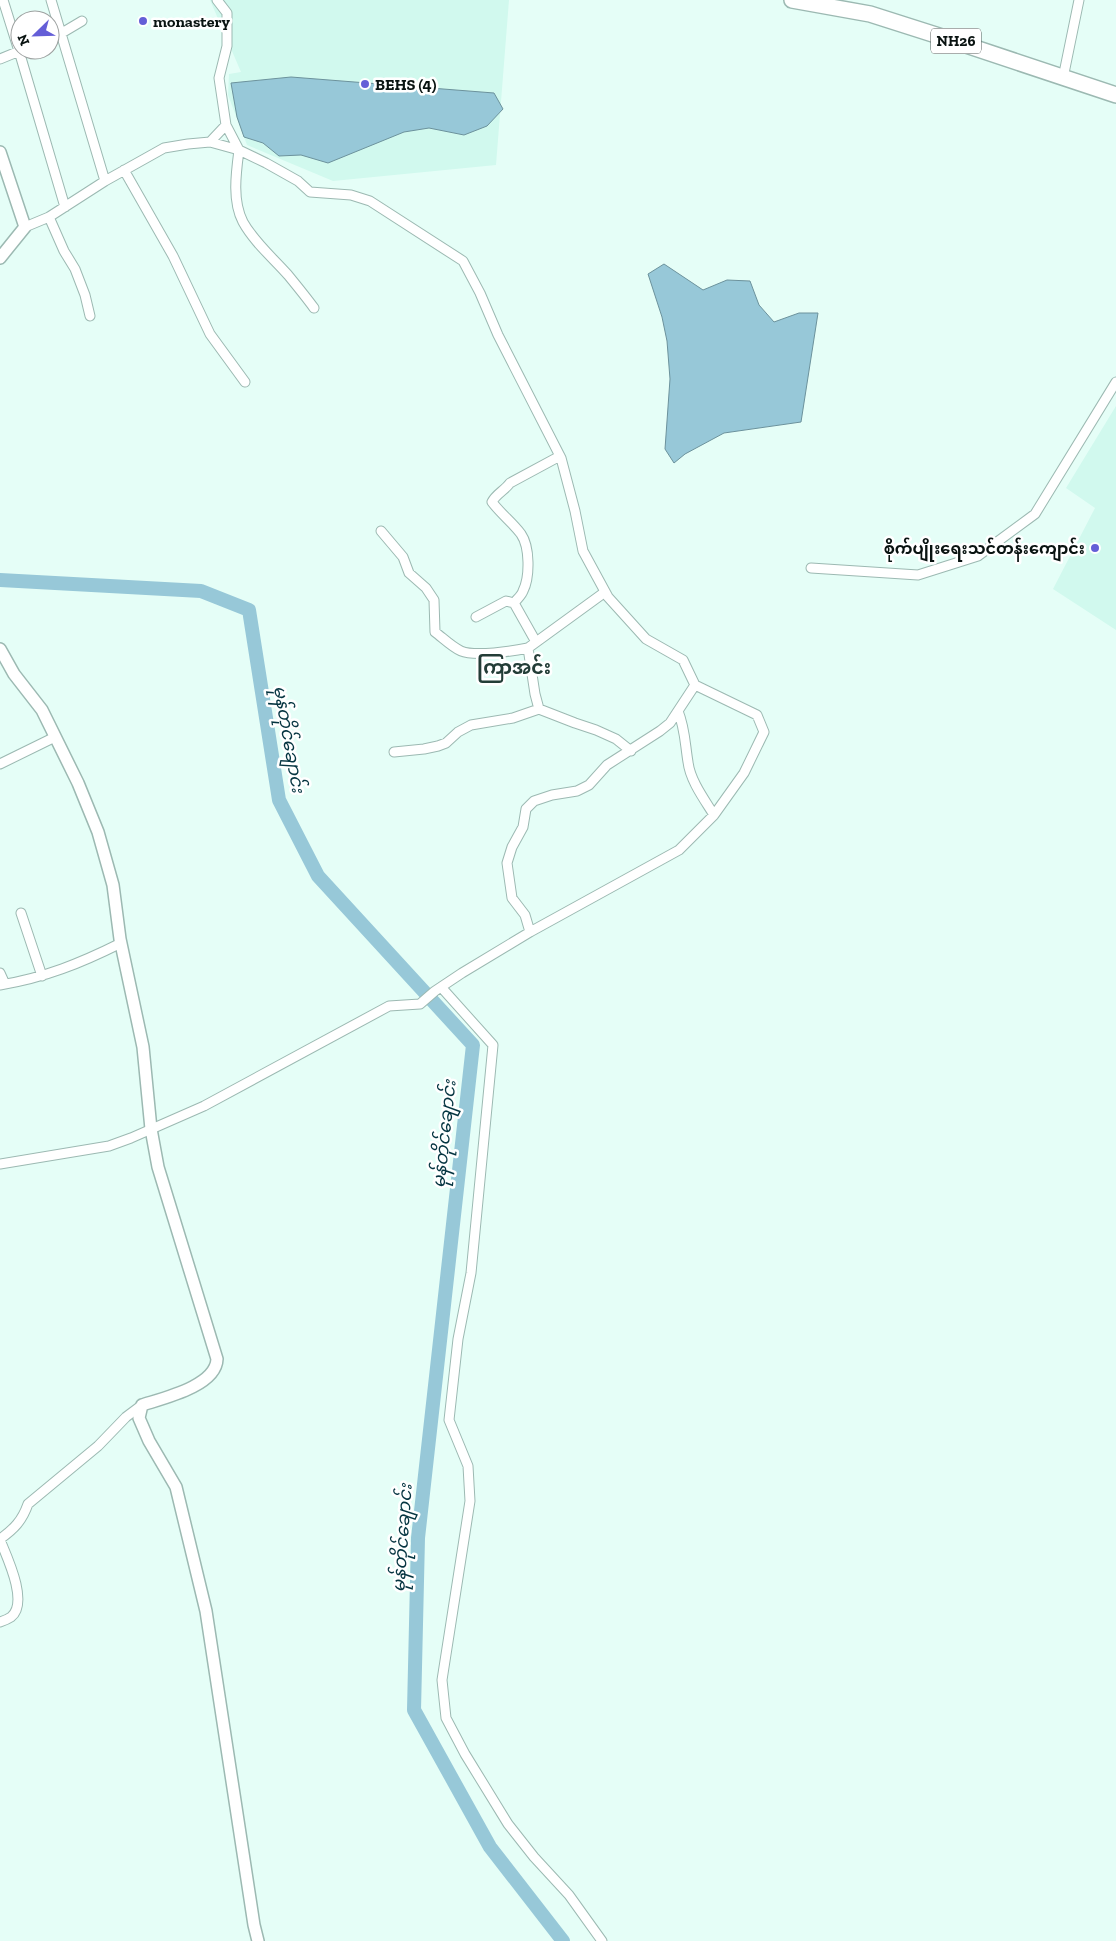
<svg xmlns="http://www.w3.org/2000/svg" width="1116" height="1941" viewBox="0 0 1116 1941" font-family="'Zilla Slab','Noto Sans Myanmar',serif">
  <rect width="100%" height="100%" fill="#e5fef7"/>
  <!-- built -->
  <path fill="#d1f9ee" d="M210,0H509L496,165L333,181L247,145L228,95L229,74L241,72Z
    M1116,406V630L1053,589L1095,508L1066,488Z"/>
  <!-- water -->
  <path fill="#97c8d8" stroke="#6c929c" d="M291,77L494,93L503,109L487,126L464,135L429,128L404,132L328,163L301,155L279,156L263,143L244,137L237,117L231,83Z
    M664,264L703,290L727,280L750,281L759,305L774,322L799,313H818L801,422L724,433L685,454L674,463L665,449L670,379L667,341L662,317L648,274Z"/>
  <g fill="none" stroke-linecap="round" stroke-linejoin="round">
    <!-- river -->
    <path stroke="#97c8d8" stroke-width="14" d="M0,580L201,591L249,610L279,800L318,876L473,1045L418,1538L414,1710L490,1847L563,1941"/>
    <!-- minor casing -->
    <g stroke="#9cb9b2" stroke-width="11">
      <path id="minor" d="M3,0L19,51L65,207
        M51,0L105,181
        M50,40L82,21
        M0,59L22,50
        M1063,78L1079,0
        M210,142L226,125
        M124,170L173,256L210,334L245,382
        M49,217L64,251L75,269L85,295L90,316
        M25,227L49,217L105,181L164,148L188,144L210,142L239,150C236,173 232,201 243,222C254,242 273,258 288,275C297,286 306,297 314,308
        M381,531L403,557L409,573L426,588L434,600L435,632C443,638 452,647 461,651C475,657 513,651 528,648
        M811,568L918,575L978,556L1035,514L1116,382
        M605,592L528,648L535,694L539,709L575,723L596,730L616,739L631,751
        M476,617L506,601L514,603
        M536,642L514,603C517,599 522,595 523,591C530,577 530,547 521,534C512,522 501,514 492,502C496,494 504,491 510,483L560,456
        M678,711C685,728 685,744 688,762C690,780 704,799 714,815
        M394,752L424,749L438,746L446,743L458,732L471,725L513,718L539,709
        M0,764L55,737
        M21,913L42,976
        M530,932L525,915L512,898L507,863L512,847L523,827L526,809L534,801L552,795L577,791L589,785L607,765L660,731L670,723L695,685
        M0,973L5,984
        M0,985C44,978 81,963 121,943
        M441,987L493,1045L471,1273L458,1339L449,1420L468,1466L470,1501L442,1680L446,1718L465,1754L508,1824L534,1857L569,1895L602,1941
        M0,1164L109,1146L131,1138L204,1106L389,1006L420,1004L435,991L462,973L530,932L679,850L714,815L744,773L764,732L757,715L695,685L683,660L646,639L608,597L583,551L575,511L561,458L498,335L480,293L463,261L370,201L351,195L310,192L298,181L266,163L239,150L226,125L219,78L227,46V13L217,0
        M0,1539C14,1529 22,1521 28,1504L98,1446L126,1417L142,1405
        M0,1540C7,1557 29,1603 11,1617C8,1619 3,1621 0,1622"/>
    </g>
    <!-- tertiary casing -->
    <g stroke="#9cb9b2" stroke-width="14">
      <path id="tertiary" d="M0,152L25,227L0,258
        M0,649L14,674L42,710L78,783L98,832L113,885L120,939L143,1047L151,1129L158,1167L217,1359C216,1386 164,1398 142,1405L139,1418L149,1441L176,1487L206,1611L254,1925L258,1941"/>
    </g>
    <!-- trunk casing -->
    <g stroke="#9cb9b2" stroke-width="18">
      <path id="trunk" d="M792,0L870,14L939,36L1116,95"/>
    </g>
    <!-- minor -->
    <use href="#minor" stroke="#fff" stroke-width="9"/>
    <!-- tertiary -->
    <use href="#tertiary" stroke="#fff" stroke-width="11"/>
    <!-- trunk -->
    <use href="#trunk" stroke="#fff" stroke-width="15"/>
  </g>
  <!-- markers -->
  <g fill="#645ed7" stroke="#fff" stroke-width="2">
    <circle cx="143" cy="21" r="5"/>
    <circle cx="365" cy="84" r="5"/>
    <circle cx="1095" cy="548" r="5"/>
  </g>
  <g text-anchor="middle" dominant-baseline="central" stroke-width="5" stroke-linejoin="round" paint-order="stroke">
    <!-- shield labels -->
    <rect fill="#fff" stroke="#535a58" stroke-width="1" x="931" y="28.5" width="50" height="25" rx="4"/>
    <g font-size="15" font-weight="bold" fill="#091311">
      <text x="956" y="41">NH26</text>
    </g>
    <!-- poi labels -->
    <g font-size="16" font-weight="bold" fill="#091311" stroke="#fff" text-anchor="start">
      <text x="153" y="21">monastery</text>
      <text x="375" y="84">BEHS (4)</text>
      <text x="1085" y="548" text-anchor="end">စိုက်ပျိုးရေးသင်တန်းကျောင်း</text>
    </g>
    <!-- water labels -->
    <g font-size="18" font-style="italic" fill="#053541" stroke="#fff">
      <text transform="translate(289 739) rotate(80)">မုန်တိုင်ချောင်း</text>
      <text transform="translate(444 1134) rotate(-84)">မုန်တိုင်ချောင်း</text>
      <text transform="translate(402 1538) rotate(-86)">မုန်တိုင်ချောင်း</text>
    </g>
    <!-- quarter labels -->
    <g font-size="19" font-weight="bold" fill="#233d37" stroke="#fff">
      <text x="514" y="667">ကြာအင်း</text>
    </g>
  </g>
  <!-- north arrow -->
  <g transform="translate(35 35) rotate(247)"><circle r="24" fill="#ffffff" stroke="#9da1a0"/>
  <path d="M0-4L9 19L0 12L-9 19Z" fill="#645ed7"/>
  <text y="-8" font-size="14" font-weight="bold" text-anchor="middle" fill="#091311">N</text>
  </g>
</svg>
